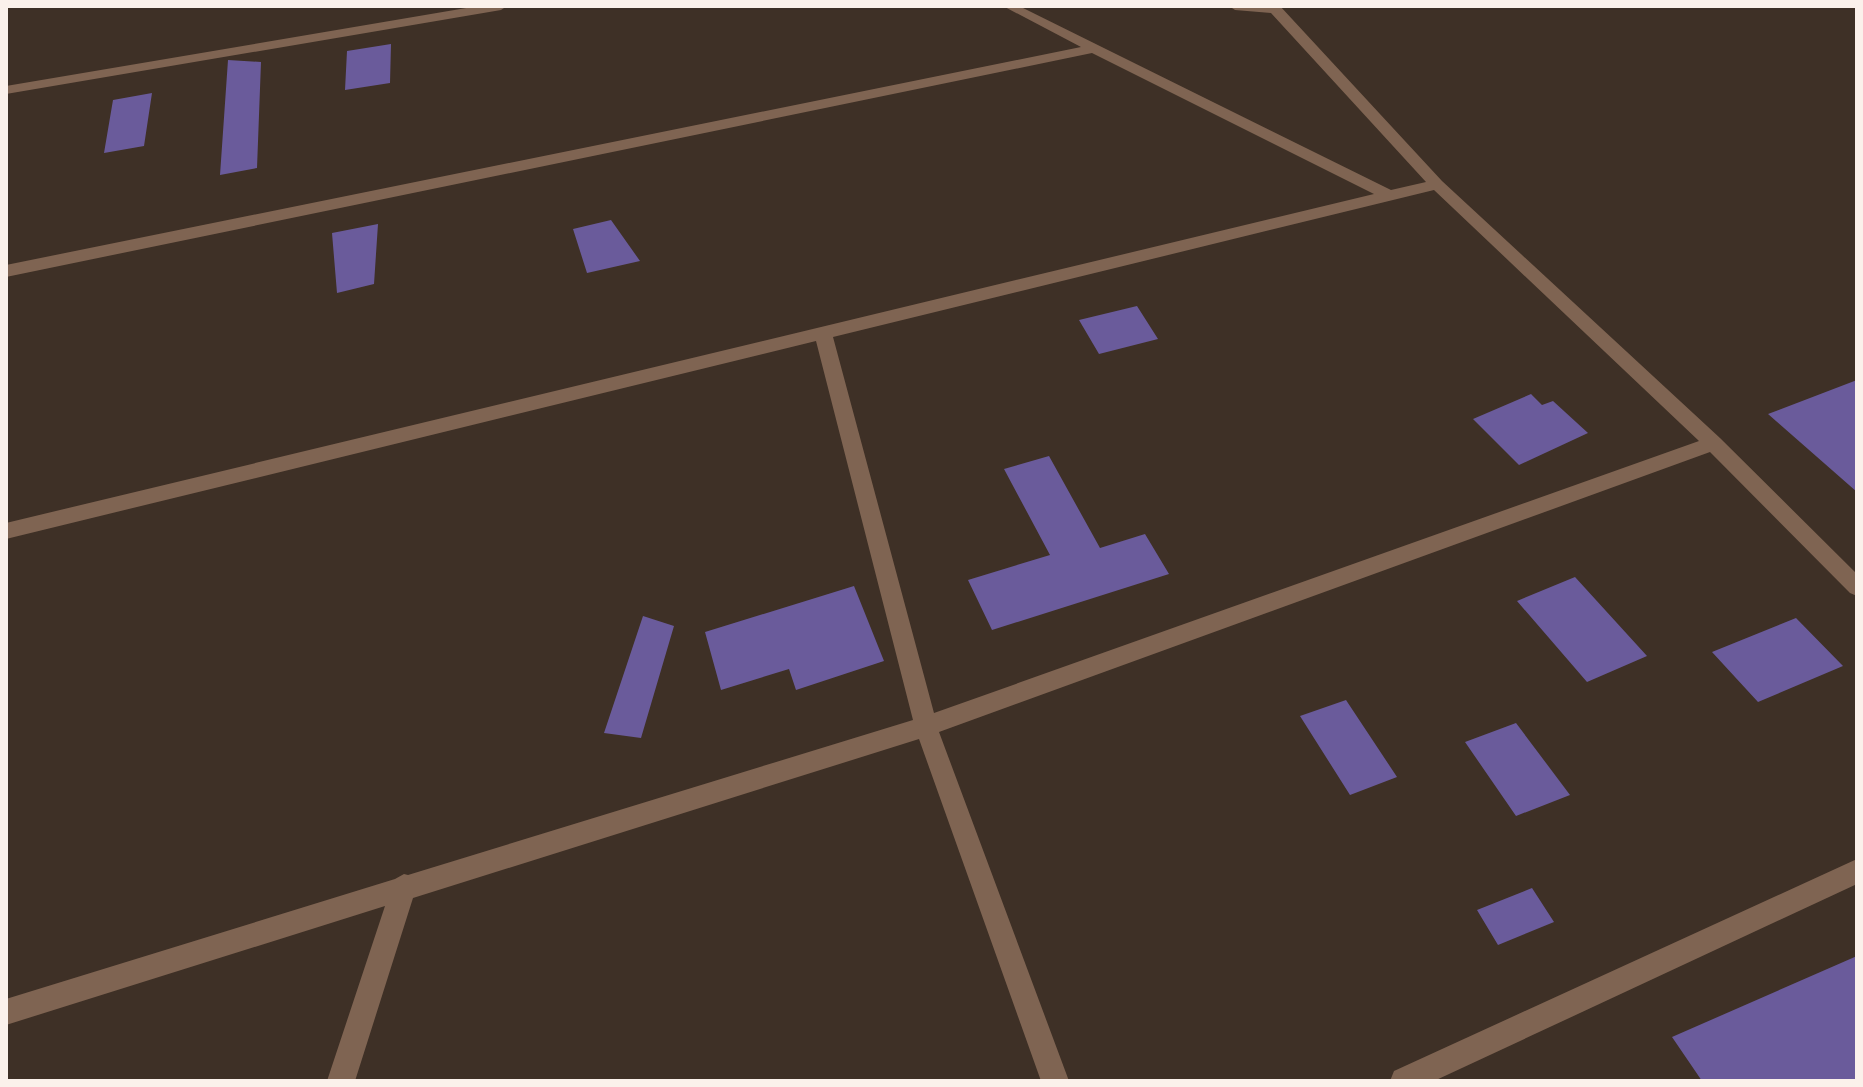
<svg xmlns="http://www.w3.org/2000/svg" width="1863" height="1087" viewBox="0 0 1863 1087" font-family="Quicksand,sans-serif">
  <rect width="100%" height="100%" fill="#3e3026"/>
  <!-- building -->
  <path fill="#6a5b9b" d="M391,44L390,83L345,90L347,51Z
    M228,60L261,62L257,168L220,175Z
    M152,93L144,146L104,153L113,100Z
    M611,220L640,261L587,273L573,229Z
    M378,224L374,284L337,293L332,233Z
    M1137,306L1158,339L1099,354L1079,320Z
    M1857,380V492L1768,414Z
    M1531,394L1542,405L1553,401L1588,433L1519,465L1473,419Z
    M1049,456L1100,548L1145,534L1169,574L992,630L968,580L1050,555L1004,469Z
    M1575,577L1647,656L1587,682L1517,601Z
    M854,586L884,661L796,690L789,669L721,690L705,632Z
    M643,616L674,626L641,738L604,733Z
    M1796,618L1843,666L1758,702L1712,652Z
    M1346,700L1397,777L1350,795L1300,716Z
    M1516,723L1570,795L1516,816L1465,742Z
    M1532,888L1554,922L1498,945L1477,910Z
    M1857,956V1081H1702L1672,1037Z"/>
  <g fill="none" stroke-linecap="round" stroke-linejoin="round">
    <!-- minor -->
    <path fill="#7f6452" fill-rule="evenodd" d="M478,6H507L501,10L6,94V86Z
      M1003,6H1019L1391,190L1426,182L1271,13L1235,10L1229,6H1280L1442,181L1720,438L1857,574V596L1850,593L1710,452L939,732L1069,1081H1041L919,739L413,898L355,1081H327L385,906L6,1025V999L395,879L404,874L408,875L913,720L816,341L6,539V523L1374,194L1092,53L6,277V265L1081,47ZM1434,190L1699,441L934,713L833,337Z
      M1857,859V884L1434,1081H1390L1394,1071Z"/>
  </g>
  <!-- border -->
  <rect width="1863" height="1087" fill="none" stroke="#fbf1eb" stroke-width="16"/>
</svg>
